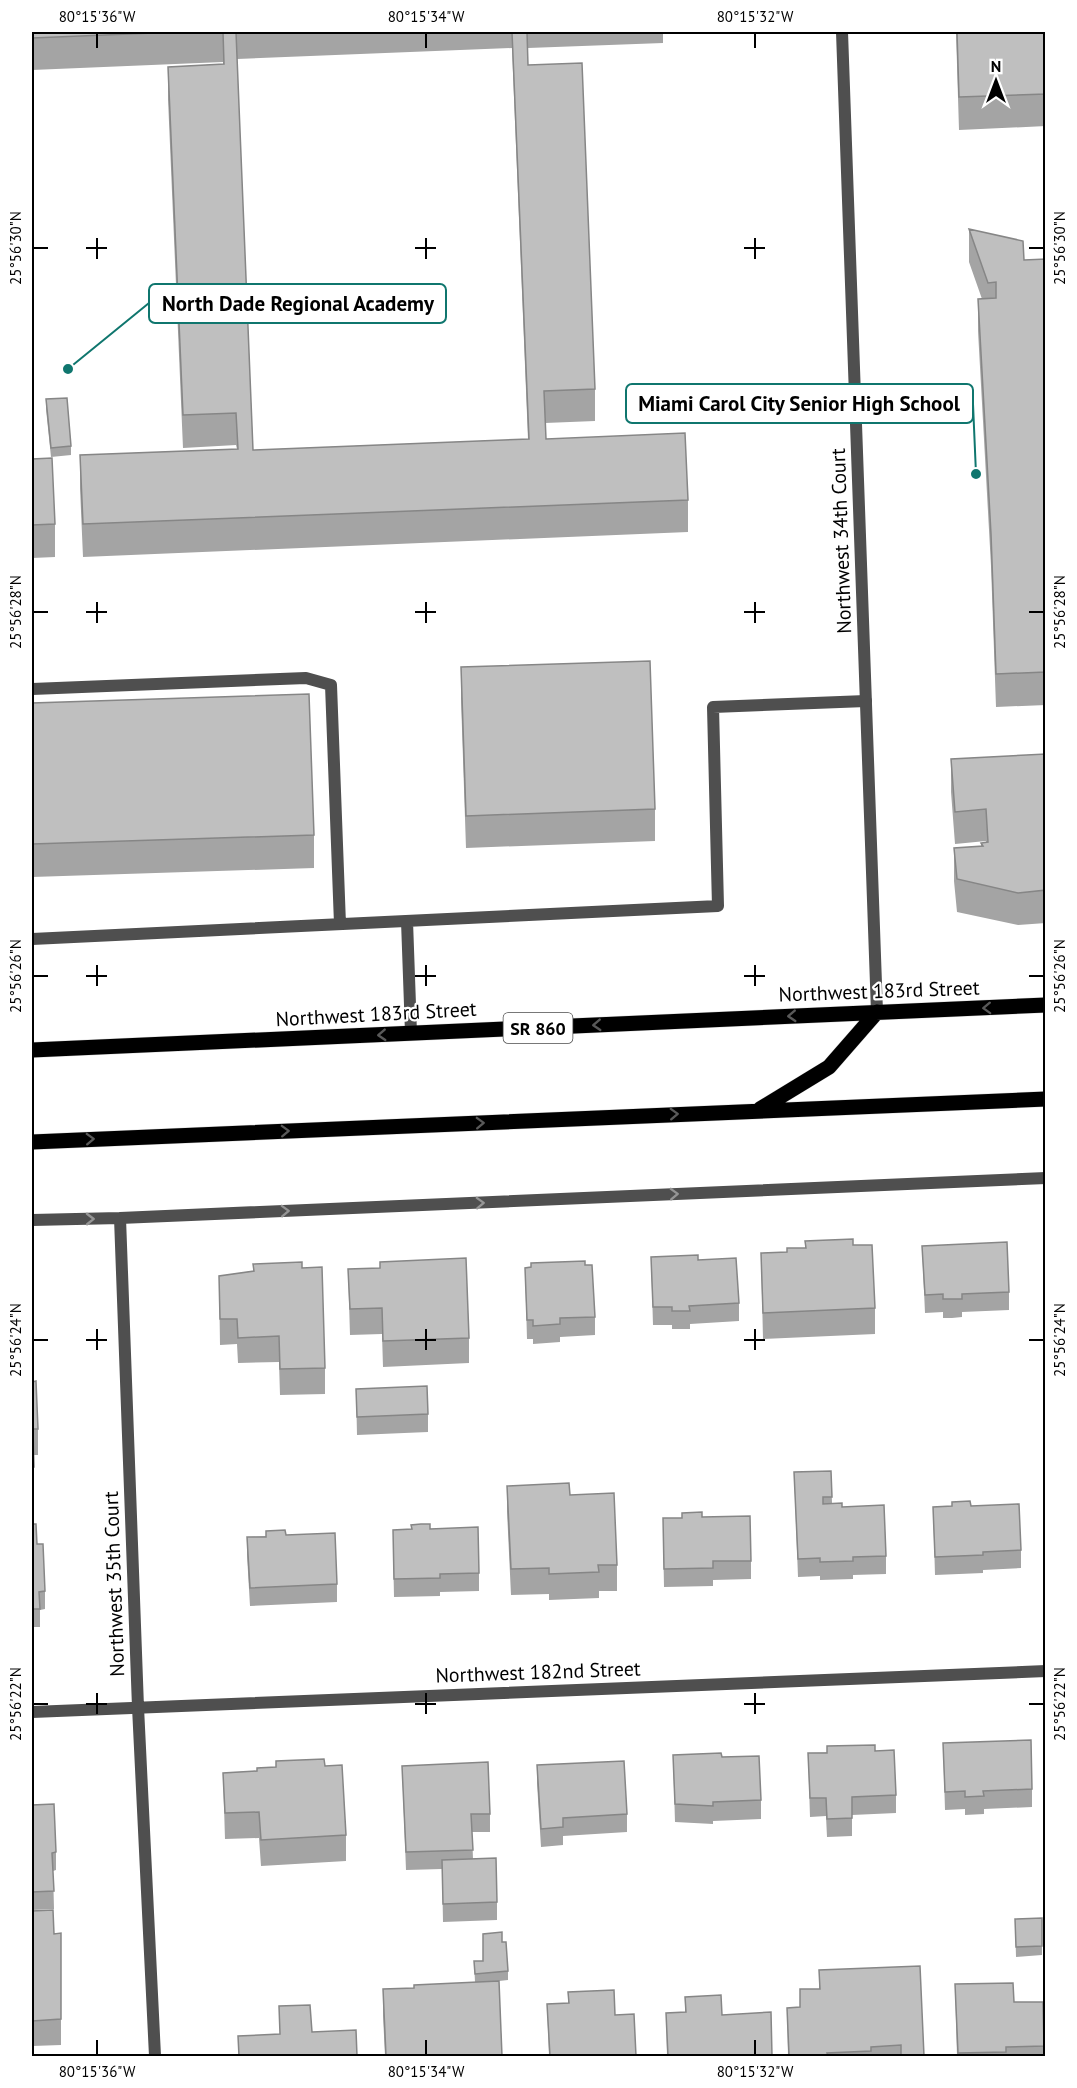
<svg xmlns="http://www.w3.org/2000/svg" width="1077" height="2088" viewBox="0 0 1077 2088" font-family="'PT Sans',sans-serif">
  <rect width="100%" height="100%" fill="#fff"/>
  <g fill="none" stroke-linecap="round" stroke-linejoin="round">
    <!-- primary casing -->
    <g stroke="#dbdbdb" stroke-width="16">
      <path id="primary" d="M32,1050L1046,1005
        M760,1109L829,1067L877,1012
        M32,1142L1046,1099"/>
    </g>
    <!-- lane -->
    <path stroke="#4f4f4f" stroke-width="12" d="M32,689L306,678L331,685L340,924
      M407,921L411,1033
      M32,939L718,906L713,707L866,701"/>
    <!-- street -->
    <path stroke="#4f4f4f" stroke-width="12" d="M842,32L877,1012
      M120,1218L138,1707L155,2056
      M32,1220L120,1218L1046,1178
      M32,1712L1046,1671"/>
    <!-- primary -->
    <use href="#primary" stroke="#000" stroke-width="15"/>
  </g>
  <!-- wall -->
  <path fill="#a4a4a4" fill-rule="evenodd" d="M32,32H663V43L528,48V65L595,389V421L545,423L546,439L688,500V532L83,557L80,488V455L237,449L236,445L183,448L168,99V67L223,64V62L32,70ZM512,48L528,439L253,450L237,59Z
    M956,32H1046V126L959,130Z
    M969,229L1024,260L1046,259V705L996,707L991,566L978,331V299H982L969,262Z
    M46,399L71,446V455L51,457L46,409Z
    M32,459L55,524V557L32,558Z
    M461,667L655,809V841L466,848L461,699Z
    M32,703L314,835V868L32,877Z
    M1046,754V923L1018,925L957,912L954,881V848L981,846V843H986V841L955,844L951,792V759Z
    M805,1241L853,1245L875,1308V1334L763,1339L761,1253L787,1252L805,1248Z
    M922,1246L1009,1292V1310L962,1312V1317L952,1318H943V1312L925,1313Z
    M651,1257L698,1260L739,1303V1321L690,1324V1329H672V1325H653Z
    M253,1264L302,1268L325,1368V1394L280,1395L279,1362L238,1363L237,1344L220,1345L219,1276L253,1271Z
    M585,1265L595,1317V1335L560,1337V1342L533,1344V1339H527L525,1268Z
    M348,1269L469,1338V1363L383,1367L382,1334L350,1335Z
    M32,1382L38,1429V1455H34V1493H32Z
    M356,1389L428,1414V1432L357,1435Z
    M831,1471L832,1503L842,1507L886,1556V1574L853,1575V1579L820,1580V1576L798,1577L794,1472Z
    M507,1486L570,1495L617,1565V1591H599V1598L549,1600V1594L511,1595L507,1511Z
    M971,1506L1021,1550V1568L983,1570V1573L935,1575L933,1507Z
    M682,1513L702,1517L751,1561V1579L713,1580V1586L664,1587L663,1536L682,1518Z
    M32,1524L37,1544L45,1591V1609L40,1610V1627H32Z
    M411,1525L430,1529L479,1573V1591L440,1592V1596L394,1597L393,1548L411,1529Z
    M286,1535L337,1584V1602L250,1606L247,1555V1537Z
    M943,1743L1032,1789V1807L984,1809V1814L965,1815V1809L945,1810Z
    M875,1751L896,1795V1813L852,1815V1836L827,1837L826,1816L810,1817L808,1753Z
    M673,1755L722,1757L761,1800V1819L713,1821V1824L675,1822Z
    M537,1765L627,1814V1832L563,1836V1845L541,1847L537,1783Z
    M325,1766L346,1835V1861L261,1866L259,1838L225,1839L223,1773Z
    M402,1766L490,1814V1832H472L473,1859L497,1902V1920L443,1922L442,1869L406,1870Z
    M32,1805L56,1852V1870L53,1871L54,1909L32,1910Z
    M32,1911L54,1934L61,1933V2045L32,2046Z
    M1042,1918V1955L1016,1957L1015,1919Z
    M502,1942L508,1971V1980L499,1981L502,2056H385L383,2015V1989L414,1988L475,1982L474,1961H483Z
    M819,1970L924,2056H788L787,2008H800V1989H819Z
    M955,1984L1014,2002H1043L1044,2056H957Z
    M568,1992L615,2015L636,2056H549L547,2004L568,2003Z
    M685,1997L722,2015L772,2056H667L666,2013L685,2012Z"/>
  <!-- building -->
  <path fill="#bfbfbf" stroke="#868686" stroke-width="1.5" d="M32,32H178L32,38Z
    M223,32H236L253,450L529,439L512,32H527L528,65L582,63L595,389L544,391L546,439L685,433L688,500L83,524L80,455L238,449L236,413L183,415L168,67L224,64Z
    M957,32H1046V94L959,97Z
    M969,229L1023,241L1024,260L1046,259V672L996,674L991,534L978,299L996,298V282L988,283Z
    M67,398L71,446L51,448L46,399Z
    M52,458L55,524L32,525V459Z
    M650,661L655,809L466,816L461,667Z
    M309,694L314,835L32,844V703Z
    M1046,754V890L1018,893L957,879L954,848L983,846L981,843L988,842L986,809L955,812L951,759Z
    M853,1239V1245H872L875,1308L763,1313L761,1253L787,1252V1248H806L805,1241Z
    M1007,1242L1009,1292L962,1294V1299H943V1294L925,1295L922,1246Z
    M698,1255V1260L736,1258L739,1303L689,1306L690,1311H672V1307H653L651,1257Z
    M466,1258L469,1338L383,1341L382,1308L350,1309L348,1269L380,1268V1262Z
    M585,1261V1265H592L595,1317L560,1318V1324L533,1326V1320H527L525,1268L531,1267V1263Z
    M302,1262V1268L322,1267L325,1368L280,1369L279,1336L238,1338L237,1319H220L219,1276L254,1271L253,1264Z
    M36,1381L38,1429H33L34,1467H32V1382Z
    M427,1386L428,1414L357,1417L356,1389Z
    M831,1471L832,1497H823V1504L842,1503V1507L884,1505L886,1556L853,1557V1561L820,1562V1558L798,1559L794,1472Z
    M569,1483L570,1495L614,1493L617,1565H598L599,1572L549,1574V1568L511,1569L507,1486Z
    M970,1501L971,1506L1019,1504L1021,1550L983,1552V1555L935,1557L933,1507L952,1506V1502Z
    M702,1512V1517L750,1516L751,1561H713V1568L664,1569L663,1518H682V1513Z
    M32,1524H36L37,1544H43L45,1591L39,1592L40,1609H32Z
    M421,1524H430V1529L478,1527L479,1573L440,1574V1578L394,1579L393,1530L412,1529L411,1525Z
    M285,1530L286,1535L335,1533L337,1584L250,1588L247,1537H266V1531Z
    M1031,1740L1032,1789L983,1791L984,1796L965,1797V1791L945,1792L943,1743Z
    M875,1745V1751L894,1750L896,1795L852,1797V1818L827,1819L826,1798H810L808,1753H827V1746Z
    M721,1753L722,1757L759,1756L761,1800L713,1802V1806L675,1804L673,1755Z
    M324,1759L325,1766L342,1765L346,1835L261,1840L259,1812L225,1813L223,1773L257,1771V1768L276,1767V1761Z
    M624,1761L627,1814L563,1818V1827L541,1829L537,1765Z
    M488,1762L490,1814H471L473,1850L406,1852L402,1766Z
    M54,1804L56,1852L52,1853L54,1891L32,1892V1805Z
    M496,1858L497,1902L443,1904L442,1860Z
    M53,1910L54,1934L61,1933V2019L32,2021V1911Z
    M1042,1918V1946L1016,1947L1015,1919Z
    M502,1932V1942H506L508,1971L475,1974L474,1961H483V1934Z
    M920,1966L924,2056H901V2045L871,2047V2051L827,2053L828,2056H804V2055H789L787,2008L800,2007V1989H820L819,1970Z
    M499,1981L502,2056H386L383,1989L414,1988V1985Z
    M1013,1983L1014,2002H1043L1044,2046L1006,2047V2052L958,2053L955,1984Z
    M614,1990L615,2015L634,2014L636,2056H550L547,2004L569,2003L568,1992Z
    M721,1995L722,2015L771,2012L772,2056H668L666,2013L686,2012L685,1997Z
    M310,2005L312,2032L356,2030L357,2056H239L238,2036L280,2034L279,2006Z"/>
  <!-- one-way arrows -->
  <defs><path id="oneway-chevron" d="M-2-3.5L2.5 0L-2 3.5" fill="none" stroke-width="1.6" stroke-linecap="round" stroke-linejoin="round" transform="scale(1.5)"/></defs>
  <g stroke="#595959">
    <use href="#oneway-chevron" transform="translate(987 1008) rotate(178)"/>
    <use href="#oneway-chevron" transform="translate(792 1016) rotate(177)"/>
    <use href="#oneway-chevron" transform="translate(597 1025) rotate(177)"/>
    <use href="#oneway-chevron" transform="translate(382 1035) rotate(177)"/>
    <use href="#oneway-chevron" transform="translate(674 1114) rotate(-2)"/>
    <use href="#oneway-chevron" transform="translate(480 1123) rotate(-2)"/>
    <use href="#oneway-chevron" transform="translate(285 1131) rotate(-2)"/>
    <use href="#oneway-chevron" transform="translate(90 1139) rotate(-2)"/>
  </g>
  <g stroke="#959595">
    <use href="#oneway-chevron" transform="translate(674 1194) rotate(-2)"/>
    <use href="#oneway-chevron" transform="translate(480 1203) rotate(-2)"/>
    <use href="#oneway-chevron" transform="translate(285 1211) rotate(-2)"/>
    <use href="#oneway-chevron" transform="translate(90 1219) rotate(-1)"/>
  </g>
  <!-- ticks -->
  <path fill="none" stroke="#000" stroke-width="2" d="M97,33V48M426,33V48M755,33V48M97,238V259M426,238V259M755,238V259M33,248H48M86,248H107M415,248H436M744,248H765M1029,248H1044M97,602V623M426,602V623M755,602V623M33,612H48M86,612H107M415,612H436M744,612H765M1029,612H1044M97,965V986M426,965V986M755,965V986M33,976H48M86,976H107M415,976H436M744,976H765M1029,976H1044M97,1329V1350M426,1329V1350M755,1329V1350M33,1340H48M86,1340H107M415,1340H436M744,1340H765M1029,1340H1044M97,1693V1714M426,1693V1714M755,1693V1714M33,1704H48M86,1704H107M415,1704H436M744,1704H765M1029,1704H1044M97,2040V2055M426,2040V2055M755,2040V2055"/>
  <g text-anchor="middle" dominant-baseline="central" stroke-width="4.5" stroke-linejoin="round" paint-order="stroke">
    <!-- shield labels -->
    <rect fill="#fff" stroke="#4c4c4c" stroke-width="1.5" x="503.5" y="1013" width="69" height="30" rx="4.5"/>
    <g font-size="18" font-weight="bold" fill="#000">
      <text x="538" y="1028">SR 860</text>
    </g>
    <!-- street labels -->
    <g font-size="20" fill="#000" stroke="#fff">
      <text transform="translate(841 541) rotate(-92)">Northwest 34th Court</text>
      <text transform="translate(879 991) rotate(-2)">Northwest 183rd Street</text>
      <text transform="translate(376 1014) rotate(-3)">Northwest 183rd Street</text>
      <text transform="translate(114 1584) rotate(-92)">Northwest 35th Court</text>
      <text transform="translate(538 1672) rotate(-2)">Northwest 182nd Street</text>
    </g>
  </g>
  <!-- callouts -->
  <path fill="none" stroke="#0f766e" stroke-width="2" d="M68 369L149 303M976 474L973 404"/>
  <g fill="#0f766e" stroke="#fff" stroke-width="2">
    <circle cx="68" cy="369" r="6"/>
    <circle cx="976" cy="474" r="6"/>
  </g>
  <g fill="#fff" stroke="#0f766e" stroke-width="2">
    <rect x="149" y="284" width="297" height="39" rx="6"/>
    <rect x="626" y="384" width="347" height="39" rx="6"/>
  </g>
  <g font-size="21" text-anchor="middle" font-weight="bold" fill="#000">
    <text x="298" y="311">North Dade Regional Academy</text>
    <text x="799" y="411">Miami Carol City Senior High School</text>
  </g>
  <!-- border -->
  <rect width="1077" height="2088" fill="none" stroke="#ffffff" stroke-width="66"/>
  <!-- north arrow -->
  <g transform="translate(996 81)" stroke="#ffffff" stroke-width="4.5" paint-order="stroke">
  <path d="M0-4.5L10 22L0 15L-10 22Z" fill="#000000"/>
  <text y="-9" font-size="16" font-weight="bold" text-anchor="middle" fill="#000000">N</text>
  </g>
  <rect x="33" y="33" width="1011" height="2022" fill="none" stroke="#000" stroke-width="2"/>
  <g font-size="15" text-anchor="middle" fill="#000">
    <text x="97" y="22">80°15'36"W</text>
    <text x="426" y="22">80°15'34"W</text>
    <text x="755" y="22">80°15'32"W</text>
    <text transform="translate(16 248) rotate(-90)" y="5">25°56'30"N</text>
    <text transform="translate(1060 248) rotate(-90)" y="5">25°56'30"N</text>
    <text transform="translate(16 612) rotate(-90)" y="5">25°56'28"N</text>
    <text transform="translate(1060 612) rotate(-90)" y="5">25°56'28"N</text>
    <text transform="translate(16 976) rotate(-90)" y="5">25°56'26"N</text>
    <text transform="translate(1060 976) rotate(-90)" y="5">25°56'26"N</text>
    <text transform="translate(16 1340) rotate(-90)" y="5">25°56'24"N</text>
    <text transform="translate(1060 1340) rotate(-90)" y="5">25°56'24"N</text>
    <text transform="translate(16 1704) rotate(-90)" y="5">25°56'22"N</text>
    <text transform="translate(1060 1704) rotate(-90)" y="5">25°56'22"N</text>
    <text x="97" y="2077">80°15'36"W</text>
    <text x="426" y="2077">80°15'34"W</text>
    <text x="755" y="2077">80°15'32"W</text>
  </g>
</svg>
